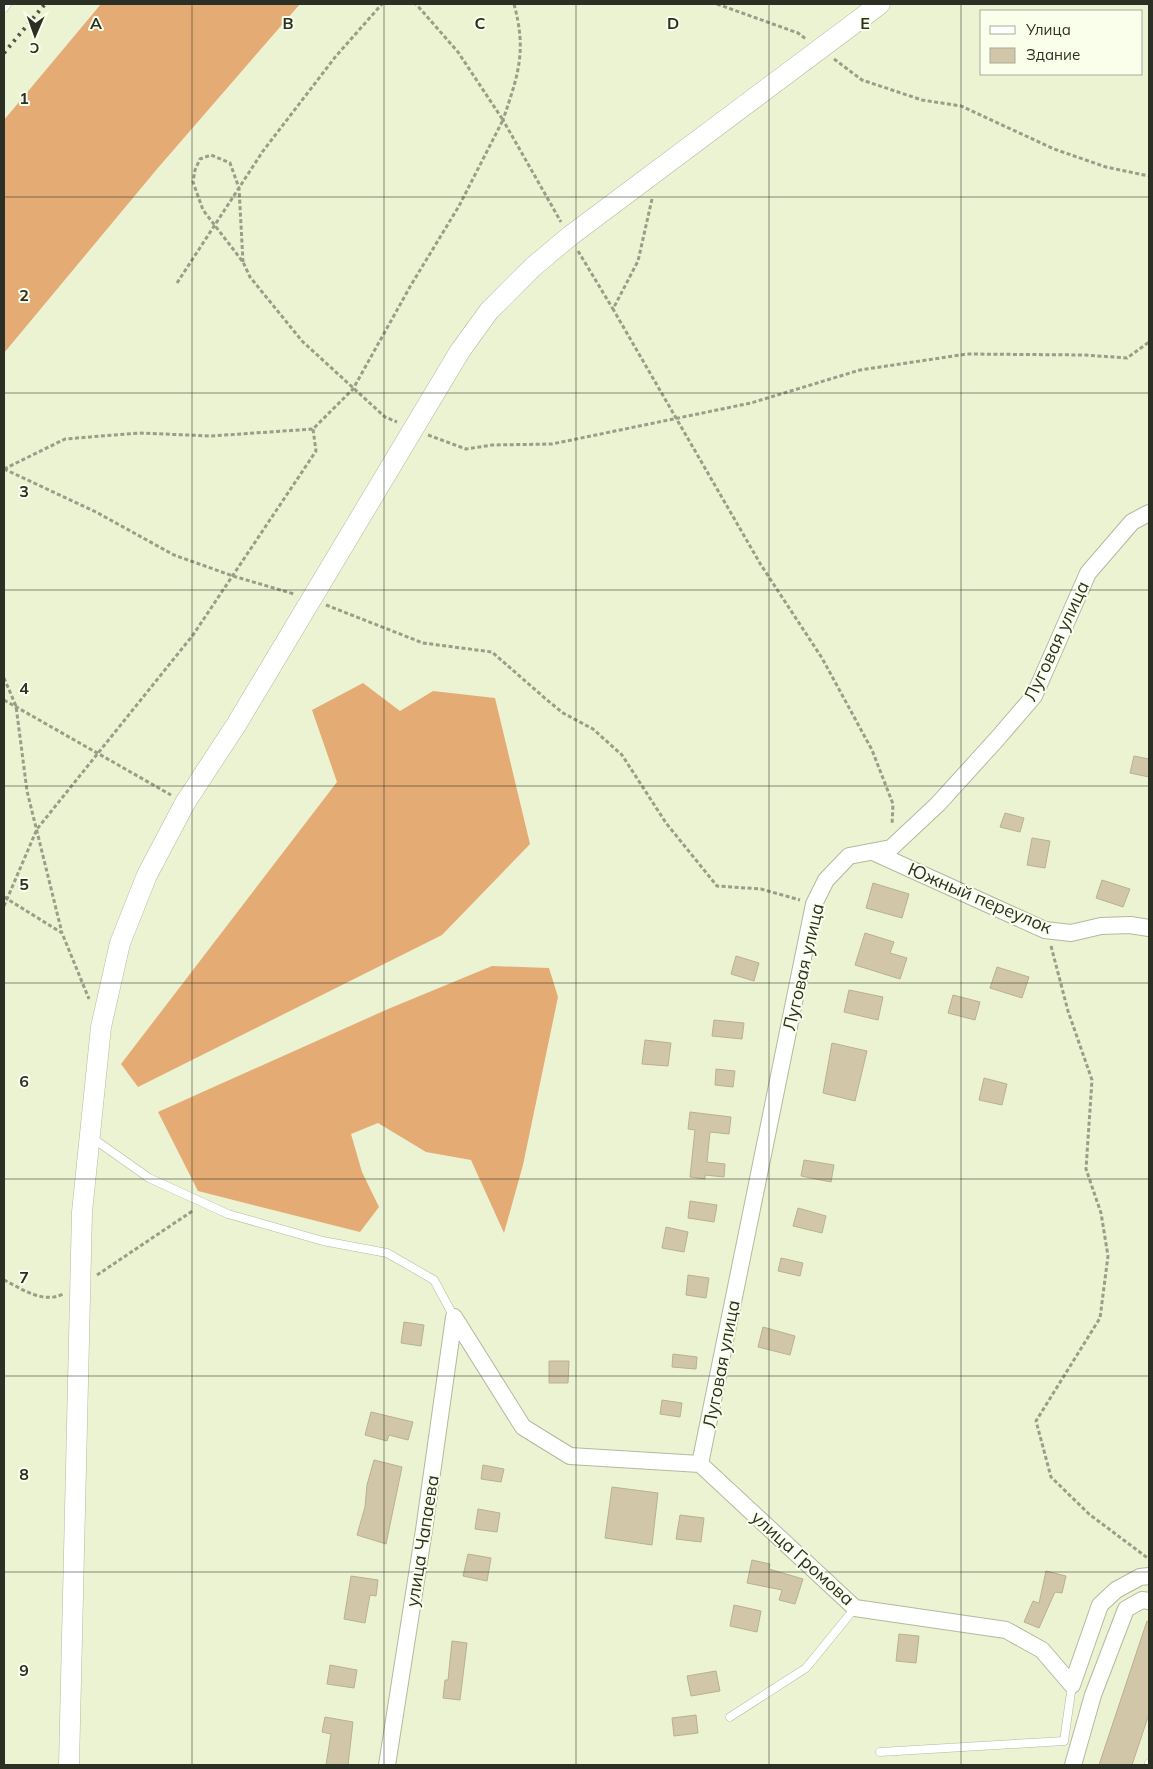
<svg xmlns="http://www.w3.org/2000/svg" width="1153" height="1769" viewBox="0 0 1153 1769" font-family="Mulish,sans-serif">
  <rect width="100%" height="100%" fill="#ebf3d3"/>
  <!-- forest -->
  <path fill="#e5ab75" d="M101,4H300L157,169L4,353V120Z
    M363,683L400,711L433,691L495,698L530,844L442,935L138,1087L121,1064L337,782L312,710Z
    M492,966L549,968L558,997L523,1165L504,1233L471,1160L426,1152L378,1123L351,1134L362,1172L379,1207L360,1232L198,1191L158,1112L388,1009Z"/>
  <!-- building -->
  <path fill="#d1c6a8" stroke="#bab092" d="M1134,756L1149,759V777L1130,773Z
    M1005,813L1024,818L1020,832L1000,827Z
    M1032,838L1050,841L1045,868L1027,865Z
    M1102,880L1130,889L1123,907L1096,898Z
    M873,883L909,894L902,918L866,908Z
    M865,933L894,942L890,953L907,958L900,979L855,965Z
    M736,956L759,963L754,981L731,974Z
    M997,967L1029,977L1022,998L990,988Z
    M849,990L883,997L878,1020L844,1012Z
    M953,995L980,1002L975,1020L948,1013Z
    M714,1020L744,1023L742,1039L712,1036Z
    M645,1040L671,1043L668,1066L642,1064Z
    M832,1043L867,1051L855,1101L823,1093Z
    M716,1069L735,1071L733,1087L715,1085Z
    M984,1078L1007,1084L1002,1105L979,1100Z
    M690,1112L731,1117L729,1134L710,1132L707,1162L725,1164L724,1177L705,1175V1179L690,1177L695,1130L688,1129Z
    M804,1160L834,1165L831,1182L801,1176Z
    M690,1201L717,1205L714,1222L688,1218Z
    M798,1208L826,1216L822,1233L793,1226Z
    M666,1227L688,1232L684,1252L662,1248Z
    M781,1258L803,1263L800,1276L778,1271Z
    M688,1275L709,1278L706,1298L686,1295Z
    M404,1322L424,1325L421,1346L401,1343Z
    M763,1327L795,1336L790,1355L758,1347Z
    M673,1354L697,1357L696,1369L672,1367Z
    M549,1361H569L568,1383H549Z
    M662,1400L682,1403L680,1417L660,1414Z
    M371,1412L413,1422L408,1440L389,1435L387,1441L365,1435Z
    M374,1460L402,1467L386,1544L357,1535L365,1507L367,1485Z
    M483,1465L504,1469L501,1482L481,1479Z
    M612,1487L658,1493L652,1545L605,1538Z
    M478,1509L500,1513L497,1532L475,1529Z
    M680,1515L704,1518L701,1542L676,1539Z
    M468,1554L491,1558L487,1581L463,1576Z
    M752,1560L770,1564L769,1569L803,1579L795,1604L779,1600L782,1590L747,1583Z
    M1046,1571L1066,1576L1062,1593L1055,1592L1039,1628L1024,1622L1033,1601L1039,1603Z
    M351,1576L378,1580L376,1596L370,1595L365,1623L344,1619Z
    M734,1605L761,1611L757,1632L730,1626Z
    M1147,1621L1149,1622V1714L1132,1765H1099Z
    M899,1634L919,1636L916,1663L896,1661Z
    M452,1641L467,1643L460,1700L443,1698L445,1680H448Z
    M330,1665L357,1670L354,1688L327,1684Z
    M716,1671L720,1691L691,1696L687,1676Z
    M696,1715L698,1733L674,1736L672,1718Z
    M325,1717L353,1722L348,1765H326L331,1734L322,1732Z"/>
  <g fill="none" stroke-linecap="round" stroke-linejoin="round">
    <!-- service casing -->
    <g stroke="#b3ba9c" stroke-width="9">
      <path id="service" d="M4,8L7,4
        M89,1143L98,1142L149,1178L228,1214L323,1241L387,1253L434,1280L454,1317
        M730,1717L806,1668L855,1608
        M880,1752L1064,1741L1072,1685
        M1149,1765V1763"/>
    </g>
    <!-- minor casing -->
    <g stroke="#b3ba9c" stroke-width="18">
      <path id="minor" d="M873,852L1045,930L1071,933L1101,926L1130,925L1149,928
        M454,1317L523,1427L570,1456L700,1464L855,1608L1006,1630L1042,1650L1072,1685L1100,1605L1116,1590L1140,1577L1149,1576
        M700,1464L814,904L826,880L849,856L891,848L938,804L997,739L1034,696L1088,573L1132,522L1149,513
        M387,1765L424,1530L454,1317
        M1073,1765L1093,1695L1126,1609L1142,1600L1149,1601"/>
    </g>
    <!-- tertiary casing -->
    <g stroke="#b3ba9c" stroke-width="21">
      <path id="tertiary" d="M69,1765L82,1212L101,1027L120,943L147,875L185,803L236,725L460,351L489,311L533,267L570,236L880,4"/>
    </g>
    <!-- path -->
    <path stroke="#989e87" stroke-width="3" stroke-dasharray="4 2.5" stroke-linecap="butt" d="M514,4C527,52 518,75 503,120L561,222
      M717,4L798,33L806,39
      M834,59L862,80L922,100L961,106L1054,149L1106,167L1149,176
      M652,199L638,261L613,309L761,565L822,658L872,750L893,804L892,825
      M578,251L613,309
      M243,262L239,188L230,163L211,155L200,159L195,170L193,182L203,210L243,262L250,277L302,341L385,417L397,422
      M177,283L263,151L336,56L382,4
      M428,435L466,449L492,445L552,444L751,403L860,370L967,354L1085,355L1127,358L1149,342
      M4,469L96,512L174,555L233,576L294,594
      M4,469L65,439L139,433L211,436L313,429L353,389L411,285L459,206L503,120L458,52L416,4
      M326,605L423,643L492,652L547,700L563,713L593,729L622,755L666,823L717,886L761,889L800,900
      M4,678L16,706L27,791L62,933
      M4,700L171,795
      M4,897L62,933L89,999
      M4,906L37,829L193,635L316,451L313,429
      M1051,946L1068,1011L1092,1080L1086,1169L1101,1213L1108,1256L1100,1318L1036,1421L1051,1477L1089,1514L1149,1559
      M97,1275L194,1210
      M4,1280C22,1289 43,1304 63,1294"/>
    <!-- service -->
    <use href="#service" stroke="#fff" stroke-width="8"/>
    <!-- minor -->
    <use href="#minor" stroke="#fff" stroke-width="16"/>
    <!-- tertiary -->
    <use href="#tertiary" stroke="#fff" stroke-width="20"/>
    <!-- rail -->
    <path stroke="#515545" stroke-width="4" stroke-dasharray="2.5 5" stroke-linecap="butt" d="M4,53L45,4"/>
  </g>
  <!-- grid -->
  <path fill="none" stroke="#2c2f23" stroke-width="1" stroke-opacity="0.55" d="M192,4V1765M384,4V1765M576,4V1765M769,4V1765M961,4V1765M4,197H1149M4,393H1149M4,590H1149M4,786H1149M4,983H1149M4,1179H1149M4,1376H1149M4,1572H1149"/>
  <g text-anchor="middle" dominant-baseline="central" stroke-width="4" stroke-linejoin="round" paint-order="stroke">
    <!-- street labels -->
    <g font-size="18" fill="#2c2f23" stroke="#faffeb">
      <text transform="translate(1056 641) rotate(-65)">Луговая улица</text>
      <text transform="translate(980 898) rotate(23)">Южный переулок</text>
      <text transform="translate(803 967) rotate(-77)">Луговая улица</text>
      <text transform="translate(721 1364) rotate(-79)">Луговая улица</text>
      <text transform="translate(422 1541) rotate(-81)">улица Чапаева</text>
      <text transform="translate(803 1558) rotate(42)">улица Громова</text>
    </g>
  </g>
  <g font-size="16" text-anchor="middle" font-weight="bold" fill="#2c2f23" stroke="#faffeb" stroke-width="4" stroke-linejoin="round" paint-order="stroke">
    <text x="96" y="29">A</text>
    <text x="288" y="29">B</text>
    <text x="480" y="29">C</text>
    <text x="673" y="29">D</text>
    <text x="865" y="29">E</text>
    <text x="24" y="104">1</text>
    <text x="24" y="301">2</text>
    <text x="24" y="497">3</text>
    <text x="24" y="694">4</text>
    <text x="24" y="890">5</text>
    <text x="24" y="1087">6</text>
    <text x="24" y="1283">7</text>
    <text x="24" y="1480">8</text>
    <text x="24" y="1676">9</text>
  </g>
  <!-- border -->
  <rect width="1153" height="1769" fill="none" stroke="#2c2f23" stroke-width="10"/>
  <!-- legend -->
  <rect x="980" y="10" width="162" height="65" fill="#faffeb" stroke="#a8ac9b"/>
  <rect x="990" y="26" width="25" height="8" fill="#ffffff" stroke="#a8ac9b"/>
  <text x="1026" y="35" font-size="15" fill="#2c2f23">Улица</text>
  <rect x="990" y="48" width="25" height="15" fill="#d1c6a8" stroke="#a8ac9b"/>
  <text x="1026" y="60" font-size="15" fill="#2c2f23">Здание</text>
  <!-- north arrow -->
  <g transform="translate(35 35) rotate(182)" stroke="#faffeb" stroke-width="4" paint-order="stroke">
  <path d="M0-4L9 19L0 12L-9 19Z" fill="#2c2f23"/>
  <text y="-8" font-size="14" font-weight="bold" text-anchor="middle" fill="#2c2f23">С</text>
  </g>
</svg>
